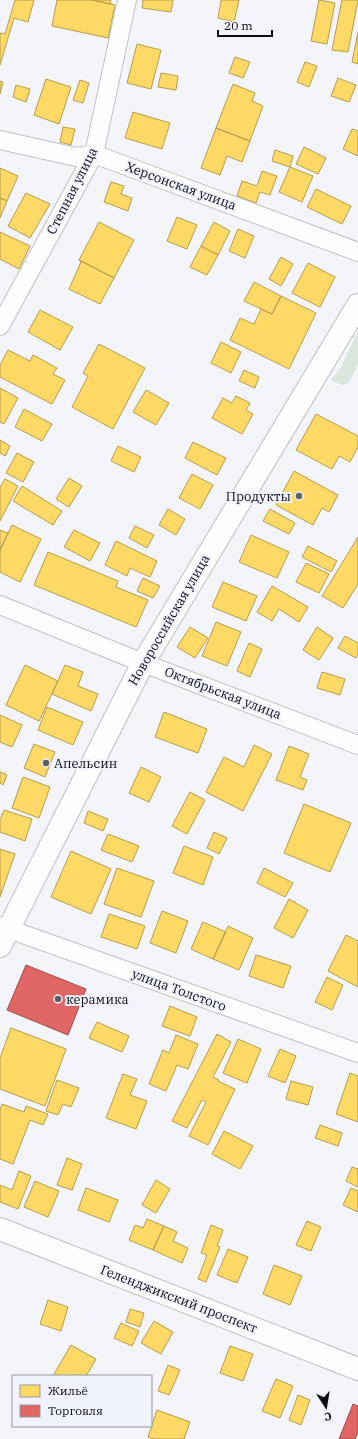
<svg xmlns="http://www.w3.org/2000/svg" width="358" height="1439" viewBox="0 0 358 1439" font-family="'IBM Plex Serif',serif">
  <rect width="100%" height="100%" fill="#f4f5fa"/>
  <!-- green -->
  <path fill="#d8e6db" d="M358,331V364L349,382L342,385L331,380L341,367Z"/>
  <!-- homes -->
  <path fill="#ffd966" stroke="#b69c4c" d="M15,0H34L28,22L14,18L0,65V33L5,34Z
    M57,0H92L115,5L108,38L52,26Z
    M92,0H111L110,4Z
    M143,0H173L171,12L142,8Z
    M221,0H239L234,22L218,18Z
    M319,0L335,3L327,44L311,41Z
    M342,0H358L348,52L332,50Z
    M358,32V64L352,62Z
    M137,44L161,50L151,89L127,83Z
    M235,57L250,62L243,78L229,73Z
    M305,62L317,66L309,87L297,82Z
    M161,73L178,76L176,90L158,87Z
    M338,78L356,85L349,102L331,96Z
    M46,79L71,87L59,124L34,115Z
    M80,80L89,83L83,103L73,100Z
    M0,81L3,82L0,94Z
    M233,84L255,93L252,101L263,106L250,141L216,128Z
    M16,85L30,89L26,102L13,97Z
    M133,112L170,123L162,149L125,138Z
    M63,127L75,129L71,145L60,142Z
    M216,128L250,141L242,162L227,156L220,175L201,168Z
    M352,129L358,131V156L343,149Z
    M304,147L326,158L318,174L296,164Z
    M275,150L293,156L290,167L272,161Z
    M290,167L313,176L302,202L279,192Z
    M0,168L18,176L7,201L0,198Z
    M262,171L277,176L270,195L260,192L256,203L237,196L242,181L257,186Z
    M111,182L124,186L121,194L132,198L128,211L104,202Z
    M316,189L351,206L342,224L307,207Z
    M26,193L50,204L30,238L8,226Z
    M0,198L7,201L0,218Z
    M177,217L197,225L187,249L167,241Z
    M99,222L134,240L114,278L79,260Z
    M214,222L230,231L218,255L201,246Z
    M238,229L254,236L245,258L229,251Z
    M0,232L30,246L19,269L0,259Z
    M201,246L218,255L207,275L190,267Z
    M281,257L293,264L281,286L269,279Z
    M79,260L114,278L100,304L69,289L81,262Z
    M308,263L335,277L320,307L292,293Z
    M254,282L281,296L272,314L244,301Z
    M281,296L316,313L289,369L230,340L240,318L254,324L261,309L272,314Z
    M40,310L73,327L60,350L28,332Z
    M221,342L241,352L231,373L211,363Z
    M99,344L145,368L113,429L72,407L88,376L83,373Z
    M8,350L30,361L33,355L57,368L53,374L65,380L52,404L0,377V365Z
    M244,370L259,377L255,388L239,381Z
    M0,388L18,398L4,424L0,422Z
    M146,390L169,403L156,425L133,412Z
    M236,396L250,403L246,410L253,414L242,434L212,418L223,398L232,403Z
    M24,409L52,424L42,441L15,427Z
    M316,414L358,436V447L350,462L339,456L332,469L296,450Z
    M0,440L10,446L5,456L0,453Z
    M193,442L226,458L217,475L185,458Z
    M118,446L141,457L134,472L111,461Z
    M17,453L34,462L23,482L6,473Z
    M294,471L338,495L329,512L322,508L313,525L276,505Z
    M192,474L213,485L200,509L179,498Z
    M69,478L82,486L69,507L56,499Z
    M5,479L18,486L0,521V487Z
    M22,486L62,511L53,525L13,501Z
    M168,509L185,519L176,535L159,525Z
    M270,509L295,523L289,534L263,521Z
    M12,525L41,539L20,582L0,572V550Z
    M135,526L154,535L147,548L129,538Z
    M0,530L8,533L0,550Z
    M74,530L100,543L90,561L64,547Z
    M251,535L289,552L277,578L239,562Z
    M358,537V584L343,608L322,596Z
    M116,541L157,561L150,577L130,568L127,576L105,565Z
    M308,546L337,561L331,572L302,557Z
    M48,552L118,581L116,587L148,600L136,627L34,585Z
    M306,563L329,574L319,593L296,582Z
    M143,578L160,586L153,598L137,591Z
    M223,582L257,596L246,621L212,607Z
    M272,586L308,607L299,622L279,609L272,621L257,612Z
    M216,622L241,632L227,666L202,656Z
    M190,627L208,638L195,658L177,647Z
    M317,627L333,638L319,660L303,650Z
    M345,636L358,643V654L356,658L338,648Z
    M249,643L262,649L250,677L237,671Z
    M25,665L58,681L39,721L6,705Z
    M65,665L83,672L78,686L98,694L91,711L52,694Z
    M322,672L345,679L340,695L317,688Z
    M47,707L83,722L73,745L38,730Z
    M164,712L207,729L198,753L155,737Z
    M0,715L22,725L12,747L0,742Z
    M34,744L55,752L45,777L24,768Z
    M254,745L272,754L243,811L206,792L224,757L244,767Z
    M289,746L309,754L300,777L307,780L303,790L276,780Z
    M141,767L161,777L149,802L129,793Z
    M0,772L7,775L3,785L0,783Z
    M23,777L50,787L39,818L12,808Z
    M190,792L205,800L187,834L172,826Z
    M304,804L351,823L330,872L284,853Z
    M4,810L32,819L25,841L0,832V820Z
    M88,811L108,819L103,831L84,823Z
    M214,832L227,838L219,854L207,848Z
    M108,834L139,846L132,862L101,850Z
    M184,846L213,857L203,885L173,873Z
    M0,849L15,854L0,897Z
    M71,851L111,869L91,914L51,897Z
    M117,868L154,881L141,917L104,904Z
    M264,868L293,883L285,897L257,883Z
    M289,899L308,910L293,938L274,928Z
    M162,911L188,921L176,953L150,943Z
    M109,914L145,926L137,949L101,937Z
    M203,922L226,932L213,959L191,949Z
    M228,926L253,938L239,970L213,959Z
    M346,935L358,941V987L328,971Z
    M256,955L291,966L283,988L249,976Z
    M327,977L343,985L332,1010L315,1002Z
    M170,1006L197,1017L190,1036L162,1026Z
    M97,1022L129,1036L122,1052L89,1038Z
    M11,1028L66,1049L45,1106L0,1089V1058Z
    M217,1034L231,1042L213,1077L219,1080L218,1081L235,1089L208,1145L189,1136L206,1102L202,1100L187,1128L172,1121Z
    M176,1035L198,1044L188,1069L177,1065L166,1091L149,1084L163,1050L169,1053Z
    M238,1039L261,1049L247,1083L223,1073Z
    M280,1049L296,1056L285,1083L268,1076Z
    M350,1073L358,1076V1122L336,1114Z
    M123,1074L137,1079L130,1095L147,1101L136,1129L106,1118Z
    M57,1080L79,1088L71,1107L63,1104L58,1115L46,1111Z
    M291,1081L313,1087L308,1105L286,1099Z
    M2,1104L24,1112L26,1106L48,1114L43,1125L30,1120L13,1164L0,1159V1110Z
    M320,1125L342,1133L338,1146L315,1138Z
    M224,1131L253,1146L240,1169L212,1154Z
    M67,1158L82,1164L72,1190L57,1185Z
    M352,1167L358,1169V1187L346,1181Z
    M19,1171L31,1176L18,1209L0,1202V1185L12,1190Z
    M156,1180L170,1189L156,1213L142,1205Z
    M35,1181L59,1191L48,1217L24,1207Z
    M86,1188L118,1200L109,1222L78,1210Z
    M351,1188L358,1191V1212L343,1205Z
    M147,1219L164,1226L153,1250L129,1240L135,1225L143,1228Z
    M307,1221L321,1227L311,1251L296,1245Z
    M211,1225L223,1230L217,1246L220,1247L206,1282L198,1279L207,1255L201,1253Z
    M164,1226L177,1232L173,1241L188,1248L182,1263L153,1250Z
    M228,1249L248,1257L237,1283L217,1275Z
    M274,1265L302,1276L290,1305L263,1294Z
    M48,1300L68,1307L61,1331L40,1324Z
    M130,1309L144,1313L140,1327L126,1322Z
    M154,1321L173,1332L161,1354L141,1343Z
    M121,1323L139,1331L132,1346L114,1338Z
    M71,1345L96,1359L86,1376H53Z
    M230,1346L253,1354L243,1381L220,1373Z
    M168,1365L180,1370L169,1395L158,1391Z
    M276,1379L293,1386L280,1418L262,1411Z
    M298,1395L310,1400L301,1425L289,1420Z
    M157,1410L190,1422L184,1439H154L148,1437Z"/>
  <!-- shops -->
  <path fill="#e06666" stroke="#a14b4c" d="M26,965L86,989L68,1035L7,1010Z
    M353,1404L358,1406V1432L355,1439H339Z"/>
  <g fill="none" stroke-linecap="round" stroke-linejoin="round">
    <!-- minor casing -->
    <g stroke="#bebfc2" stroke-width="20">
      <path id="minor" d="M0,140L76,157L94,154L358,252
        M0,326L94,154L127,0
        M0,605L143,663L358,745
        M0,926L358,1053"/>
    </g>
    <!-- tertiary casing -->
    <g stroke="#bebfc2" stroke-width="24">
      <path id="tertiary" d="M0,946L143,663L358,305"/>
    </g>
    <!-- primary casing -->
    <g stroke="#bebfc2" stroke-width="24">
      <path id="primary" d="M0,1229L358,1369"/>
    </g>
    <!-- minor -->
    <use href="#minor" stroke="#fdfefe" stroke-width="18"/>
    <!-- tertiary -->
    <use href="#tertiary" stroke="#fdfefe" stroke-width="22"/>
    <!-- primary -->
    <use href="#primary" stroke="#fdfefe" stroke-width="22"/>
  </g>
  <!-- markers -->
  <g fill="#5e5e63" stroke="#f0f3fe" stroke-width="1.5">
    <circle cx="299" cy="496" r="4"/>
    <circle cx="46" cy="763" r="4"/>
    <circle cx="58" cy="999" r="4"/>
  </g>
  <g text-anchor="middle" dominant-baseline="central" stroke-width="4" stroke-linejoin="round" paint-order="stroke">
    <!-- street labels -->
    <g font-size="13" fill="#0d0d11" stroke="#f0f3fe">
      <text transform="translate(181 186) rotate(20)">Херсонская улица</text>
      <text transform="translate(72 191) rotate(-63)">Степная улица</text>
      <text transform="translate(169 620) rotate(-60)">Новороссийская улица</text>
      <text transform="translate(223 693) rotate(21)">Октябрьская улица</text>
      <text transform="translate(179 990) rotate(20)">улица Толстого</text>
      <text transform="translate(179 1299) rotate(21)">Геленджикский проспект</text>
    </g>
    <!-- poi labels -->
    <g font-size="13" fill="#0d0d11" stroke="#f0f3fe" text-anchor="start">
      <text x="291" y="496" text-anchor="end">Продукты</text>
      <text x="54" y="763">Апельсин</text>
      <text x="66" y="999">керамика</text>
    </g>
  </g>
  <!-- legend -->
  <rect x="12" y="1375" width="140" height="52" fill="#f0f3fe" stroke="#95979f"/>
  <rect x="20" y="1385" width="20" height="12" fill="#ffd966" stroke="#95979f"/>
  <text x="48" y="1395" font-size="12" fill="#0d0d11">Жильё</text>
  <rect x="20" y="1405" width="20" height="12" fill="#e06666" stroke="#95979f"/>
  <text x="48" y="1415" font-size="12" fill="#0d0d11">Торговля</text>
  <!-- north arrow -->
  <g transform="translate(326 1407) rotate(168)" stroke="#f0f3fe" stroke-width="3" paint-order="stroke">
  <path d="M0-3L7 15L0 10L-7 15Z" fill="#0d0d11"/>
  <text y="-6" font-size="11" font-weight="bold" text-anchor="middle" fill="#0d0d11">С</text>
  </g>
  <!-- scale -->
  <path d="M218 30v6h54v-6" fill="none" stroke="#0d0d11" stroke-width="2"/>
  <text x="224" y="30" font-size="12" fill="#0d0d11" stroke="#f0f3fe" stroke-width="3" paint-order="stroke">20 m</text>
</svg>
